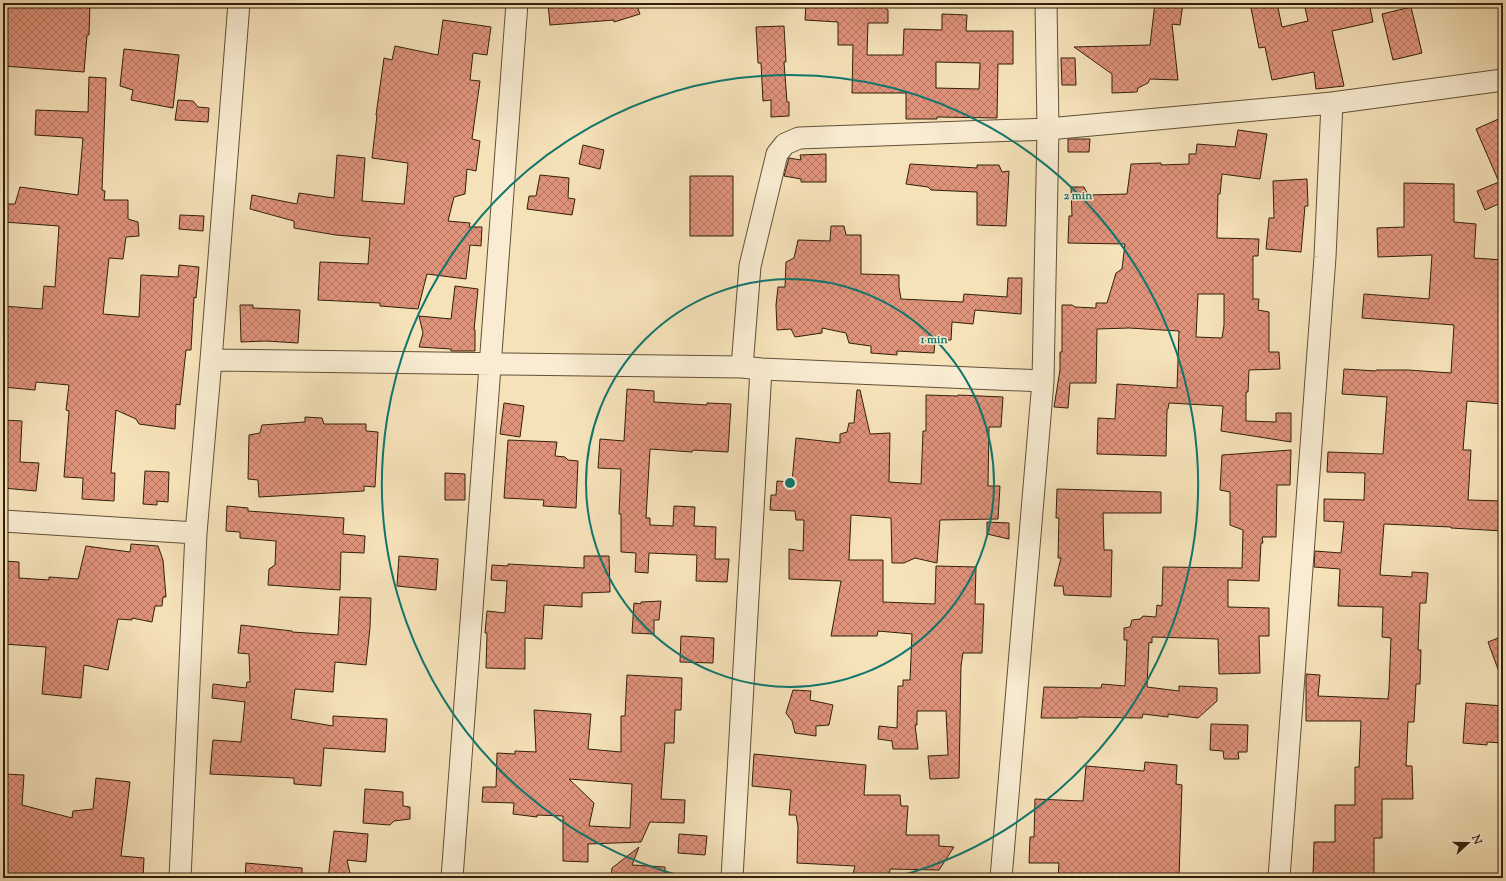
<svg xmlns="http://www.w3.org/2000/svg" width="1506" height="881" viewBox="0 0 1506 881" font-family="'Sorts Mill Goudy',serif">
  <defs>
    <pattern id="building-cross-hatch" width="8" height="8" patternUnits="userSpaceOnUse"><rect width="8" height="8" fill="#e0937b"/><path d="M0 0l8 8M0 8l8-8" fill="none" stroke="#b67763"/></pattern>
  </defs>
  <rect width="100%" height="100%" fill="#f6e2b9"/>
  <filter id="stains"><feTurbulence type="fractalNoise" baseFrequency=".005" numOctaves="4"/><feColorMatrix values="0 0 0 0 .2 0 0 0 0 .09 0 0 0 0 .02 0 0 0 .5 -.17"/></filter>
  <radialGradient id="worn" r=".72"><stop offset=".6" stop-color="#630" stop-opacity="0"/><stop offset="1" stop-color="#630" stop-opacity=".3"/></radialGradient>
  <!-- building -->
  <path fill="url(#building-cross-hatch)" stroke="#311f0a" fill-rule="evenodd" d="M3,3L65,7V3H90L89,35H87L84,72L3,66Z
    M548,3H636L640,14L614,22V20L550,25Z
    M806,3H886V9L888,10V23H868L867,55H903L904,29L942,30V14L967,15L966,31H1013V64H998L997,118L937,117V119H906V93H852L853,45H838V22L805,20ZM936,62L980,63L979,89L936,88Z
    M1155,3H1183L1180,25L1172,24L1178,80L1150,79L1148,83L1138,88L1137,92L1112,93V74L1074,47L1150,45Z
    M1250,3H1277L1282,27L1308,21L1304,3H1369L1373,22L1332,31L1344,86L1316,89L1314,72L1272,80L1265,47L1259,48Z
    M1411,7L1422,53L1393,60L1382,14Z
    M443,20L491,27L487,55L473,53L470,80L480,81L472,139L480,141L476,171L467,169L465,194L454,197L448,221L470,223L469,227H482L481,246L470,245L466,279L427,274L418,309L380,306V303L318,300L320,262L368,264L370,238L336,235L294,228V221L250,209L252,195L297,204L299,193L334,198L337,155L365,158L362,201L404,204L408,163L372,158L377,115H376L384,58L392,60L395,46L438,55Z
    M784,26L786,62H784L787,102H789V116L771,117V100L763,101L761,63H758L756,27Z
    M124,49L179,55L173,108L131,100L133,90L120,86Z
    M1061,58H1075L1076,85H1062Z
    M89,77L106,78L102,190L105,191L104,200H128V219L138,222L139,236L126,237L123,259L109,258L103,314L139,317L141,275L178,277L179,265L199,267L196,298L194,297L191,350H186L180,405L176,404L175,429L139,424L136,419L116,410L111,473H115L114,501L82,499L83,478L64,477L69,411L66,410L69,385L36,382L35,390L3,387V306L42,309L44,286L55,287L59,226L4,222L5,204H15L20,187L78,195L83,138L35,135L36,110L88,112Z
    M178,100L193,101L198,107L209,108L208,122L175,120Z
    M1503,117V202L1485,210L1477,191L1499,182L1476,129Z
    M1238,130L1267,134L1260,179L1222,174L1220,194H1218L1217,238L1259,239L1258,256H1253V299H1259L1258,310L1269,312V352H1279L1280,369L1249,370L1248,392H1246V421L1276,422V413H1291V442L1221,431L1223,406L1169,403L1168,409H1167L1166,456L1097,454L1098,418L1115,419L1117,384L1177,388L1179,331L1129,328L1097,329L1096,383H1070L1068,408L1054,407L1060,370V352H1062V305H1072L1075,307L1096,308V303H1107L1116,273L1122,269L1125,244L1068,243L1069,216H1072L1071,187H1084L1088,195L1127,194L1131,164L1161,163V165L1189,164V154H1196L1197,144L1235,147ZM1198,294H1224V325L1222,338L1196,337Z
    M1068,139H1090L1089,152H1068Z
    M583,145L604,150L600,169L579,164Z
    M826,154V182H801V179L784,176L789,158L801,160L800,155Z
    M910,164L977,168V165H999L1002,172L1009,171L1006,226L977,225V192L931,190L928,187L906,184Z
    M540,175L569,178L568,198L575,199L572,215L527,209L529,196H536Z
    M690,176H733V236H690Z
    M1307,179L1308,206H1305L1301,252L1266,249L1269,218H1274L1273,181Z
    M1404,183L1454,184V222L1476,224L1474,258L1503,260V404L1467,401L1463,450H1471L1468,500L1503,501V531L1451,528V527L1384,524L1380,575L1412,577V572L1428,573L1426,603H1420L1418,650H1421L1420,684H1416L1414,722H1408L1406,766H1412L1413,799H1382V838H1374V878L1313,876L1314,842H1335V805H1355V767H1359L1361,721H1306V674L1320,675L1318,696L1388,699L1389,689L1391,638L1382,637L1383,607L1338,606L1340,569L1314,567L1315,551L1341,553L1344,522L1324,521V499L1364,500L1365,473L1327,472L1328,452L1383,454L1387,397L1342,394L1344,369L1376,371V370H1408L1451,373L1454,325L1362,318L1364,294L1429,299L1432,255L1378,257L1377,228L1404,227Z
    M180,215L204,216L203,231L179,229Z
    M831,226H844L846,235H861V274L899,275V287L901,299L963,302L964,294L1007,297L1008,278H1022L1021,314L975,310L973,324L952,322L951,340H935L934,353L897,351V355L871,353V346L849,343L846,333L822,328V333L795,337L791,329L777,330L776,305L778,287H785L786,262L794,258L798,240L830,241Z
    M455,286L478,289L474,330H475V351H451V349L419,347L423,333L419,316L451,319Z
    M240,305H253V308L300,310L298,343L266,341L241,342Z
    M627,389L654,391V402L707,405V403L731,404L728,452L693,450L692,452L650,449L646,518H650V525L673,526L674,506L695,507L694,526L716,527L715,559H729L727,582L696,581L697,555L649,553L648,573L635,572L636,553L621,552V514H619L621,469L598,468L600,439L624,441Z
    M857,390H860L870,434L890,433L889,482L921,484L923,431H926V395L958,396V395L1003,397L1001,427H989L988,486H1000L998,519L940,520L937,563L915,558L904,563H892L891,518L851,515L849,560H883V602L935,604L936,566L976,567L975,604H984L982,653H963L961,666L959,778L930,779L928,756L948,755L946,711H917V725H915L918,749H893L892,741L878,739L879,726L897,728L898,686H903V680H910L912,634L878,631L877,636H831L841,581L789,579V549L803,551L804,520H796L795,511L770,510L771,495H776L777,481L792,482L796,438L840,443V434L847,432L849,423H854Z
    M504,403L524,406L520,437L500,434Z
    M305,417L322,418L324,424H366V431L378,432L375,487L364,486V491L259,497L258,480L248,479L249,435L260,433L262,425L305,422Z
    M3,420L22,421L20,462L39,463L36,491L3,488Z
    M508,440L557,442L555,456L565,457L568,460L578,461L576,508L543,506L544,500L504,498Z
    M1291,450L1290,485H1277L1276,537H1262L1263,543H1261L1259,581L1228,580V607L1269,608V636H1259L1260,673L1219,674L1218,639L1152,637V643L1149,642L1147,687L1179,691V686L1217,688V701L1198,718L1168,714V717L1143,714L1142,718L1078,717V718H1041L1044,687L1101,688L1102,684L1125,686L1127,640H1124V628L1130,627L1132,620L1140,619L1143,616L1156,617L1157,605L1162,606L1163,567L1242,568L1243,530L1230,525V492L1220,490L1222,455Z
    M145,471L169,472L168,502L157,501V505L143,504Z
    M445,473L465,474V500H445Z
    M1057,489L1161,492V513H1103L1104,550H1112L1111,597L1064,595L1063,586H1054L1061,558H1058L1059,518H1056Z
    M227,506L248,508V511L344,518L343,534L365,536L364,553L341,552L340,590L268,585L269,569L275,565L276,541L240,538V532L226,531Z
    M987,522L1009,523V539L987,534Z
    M131,544L158,546L163,560L166,597H163L162,606H155L152,622L132,618V620L118,619L108,670L84,665L81,698L42,694L46,647L3,644V561L19,562V578L49,580V577L78,579L86,546L130,552Z
    M399,556L438,559L436,590L397,586Z
    M584,556H609L610,592L582,593V607L544,605L542,639L525,638V669L486,668L487,633H485L487,611L505,613L507,581L491,580L492,565L508,566V564L584,568Z
    M340,597L371,598L370,628L366,665L335,662L333,692L295,689L291,719L333,726V716L387,719L385,752L324,748L321,786L294,784V778L210,774L213,740L241,742L245,702L212,698L213,684L246,688L247,682H250L249,654L238,653L241,625L292,631V632L338,635Z
    M661,601L659,620H654V634L632,633L634,603L641,604V602Z
    M681,636L714,638L713,663L680,662Z
    M1503,636V679L1502,680L1488,642Z
    M627,675L682,678L681,710H675L674,743H665L661,799L685,800L684,823L650,822L641,842L588,844V862L563,861V816L537,815V817L513,814L514,803L482,802L483,787H496L497,753L515,754V751L536,752L534,710L591,714L588,749L621,752V716H625ZM569,779L632,784L630,828L589,826L594,803Z
    M793,690L811,691L810,700L833,705L829,725L816,726V736L795,733L792,721L786,713Z
    M1466,703L1503,706V743L1487,742V745L1463,743Z
    M1211,724L1248,725L1247,752H1238L1239,759H1224L1223,751L1210,750Z
    M754,754L866,765L864,795H900L901,806H908L906,835H939V846L954,847L939,870L890,869L889,878H852L855,866L797,863L798,827L796,815H789L791,790L752,786Z
    M1145,762L1177,765L1176,784L1182,785L1179,878H1058L1059,863H1029L1030,837H1034L1035,799L1083,801L1086,766L1144,771Z
    M3,774L24,775L22,805L72,818L73,811L93,809L96,778L130,782L121,856L144,858L143,878H59L3,873Z
    M365,789L403,792V806L410,807V819L394,821L390,825L363,823Z
    M334,831L368,834L366,862L347,860L351,878H328Z
    M679,834L707,836L705,855L678,853Z
    M639,847L632,865L665,867V878H611L612,868Z
    M246,863L302,868V878H245Z"/>
  <g fill="none" stroke-linecap="round" stroke-linejoin="round">
    <!-- minor casing -->
    <g stroke="#625036" stroke-width="23">
      <path id="minor" d="M1332,103L1503,80
        M211,360L742,367L761,369L1043,381
        M742,367L750,266L777,154L785,144L799,138L1048,129L1332,103L1325,257L1279,878
        M3,521L196,533
        M180,878L196,533L211,360L239,3
        M452,878L517,3
        M732,878L761,369
        M1001,878L1043,381L1048,129L1046,3"/>
    </g>
    <!-- minor -->
    <use href="#minor" stroke="#f9ecd2" stroke-width="21"/>
  </g>
  <!-- distance rings -->
  <g fill="none" stroke="#0f766e" stroke-width="2">
    <circle cx="790" cy="483" r="204"/>
    <path d="M684 877A408 408 0 1 1 896 877"/>
  </g>
  <circle cx="790" cy="483" r="6" fill="#0f766e" stroke="#f9ecd2" stroke-width="2"/>
  <g font-size="12" text-anchor="middle" font-weight="bold" fill="#0f766e" stroke="#f9ecd2" stroke-width="3" stroke-linejoin="round" paint-order="stroke">
    <text x="1078" y="199">2 min</text>
    <text x="934" y="343">1 min</text>
  </g>
  <!-- margin -->
  <rect width="1506" height="881" fill="none" stroke="#f6e2b9" stroke-width="16"/>
  <rect x="4" y="4" width="1498" height="873" fill="none" stroke="#311f0a" stroke-width="2"/>
  <rect x="8" y="8" width="1490" height="865" fill="none" stroke="#311f0a"/>
  <!-- north arrow -->
  <g transform="translate(1468 843) rotate(69)" stroke="#f9ecd2" stroke-width="3" paint-order="stroke">
  <path d="M0-3L7 15L0 10L-7 15Z" fill="#311f0a"/>
  <text y="-6" font-size="11" font-weight="bold" text-anchor="middle" fill="#311f0a">N</text>
  </g>
  <rect width="100%" height="100%" filter="url(#stains)"/>
  <rect width="100%" height="100%" fill="url(#worn)"/>
</svg>
